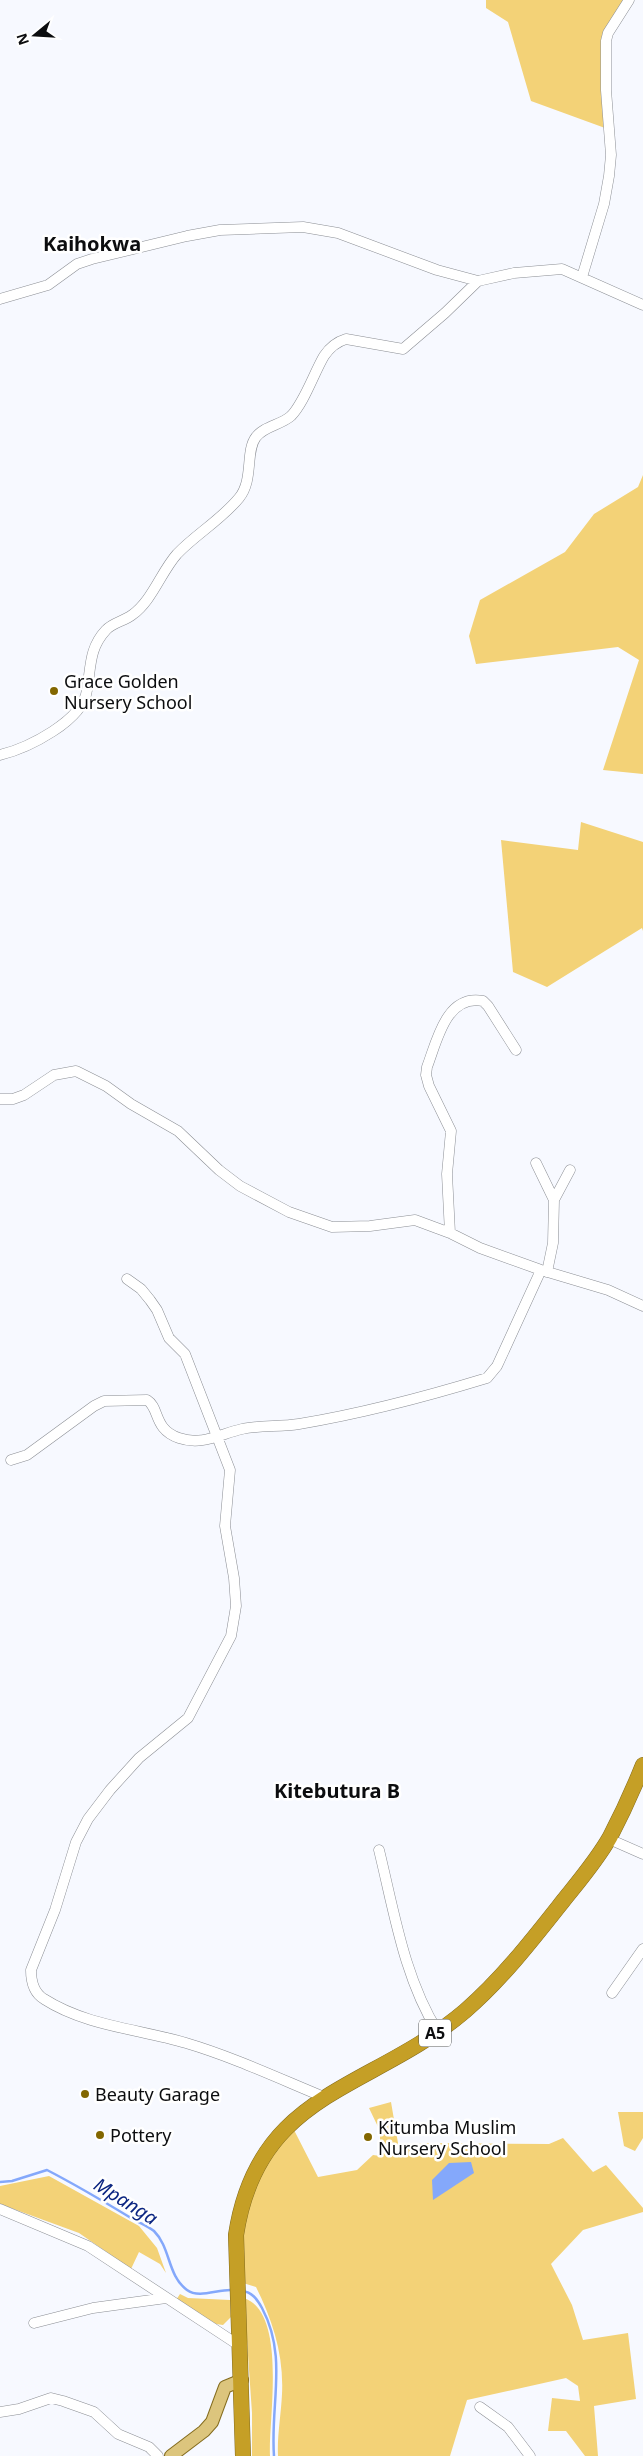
<svg xmlns="http://www.w3.org/2000/svg" width="643" height="2456" viewBox="0 0 643 2456" font-family="'Noto Sans',sans-serif">
  <rect width="100%" height="100%" fill="#f7f9ff"/>
  <!-- green -->
  <path fill="#f3d277" d="M486,0H623L605,34V128L531,101L508,22L486,8Z
    M643,475V774L603,770L639,660L618,647L476,664L469,636L480,600L565,552L594,514L638,487Z
    M581,822L643,842V931L642,928L547,987L513,972L501,840L578,850Z
    M391,2102L399,2149L423,2143L549,2144L563,2138L593,2172L606,2165L643,2208V2212L583,2230L551,2264L572,2305L583,2340L628,2333L636,2399L594,2406L598,2456H585L566,2431H548L552,2398L580,2401L578,2386L566,2378L467,2400L450,2456H278C277,2436 281,2415 282,2394C284,2356 273,2321 256,2287L243,2283C239,2218 249,2178 294,2130L318,2177L357,2170L373,2155L380,2156V2131L369,2108Z
    M618,2112H643V2138L635,2151L624,2146Z
    M49,2176L139,2226L157,2248L166,2273L160,2264L139,2252L131,2269L79,2233L0,2204V2186Z
    M180,2294L188,2298L230,2300L231,2317L223,2325L216,2324L176,2300Z
    M244,2298C288,2313 268,2421 270,2456H252V2413Z"/>
  <!-- water -->
  <path fill="#84a8fb" d="M471,2162L474,2173L433,2200L432,2180L449,2163Z"/>
  <g fill="none" stroke-linecap="round" stroke-linejoin="round">
    <!-- stream -->
    <path stroke="#84a8fb" stroke-width="2.5" d="M0,2182L12,2181L47,2170C76,2185 103,2201 131,2218C138,2222 148,2226 154,2231C171,2248 167,2275 187,2290C199,2299 218,2289 232,2290
      M242,2291C252,2292 257,2299 262,2308C288,2357 270,2404 274,2456"/>
    <!-- minor casing -->
    <g stroke="#8b8e94" stroke-width="11">
      <path id="minor" d="M582,277L604,204L609,176L611,155L606,90V41L608,33L629,0
        M0,299L48,285L77,264L92,259L187,236L220,230L303,227L338,233L437,270L478,281
        M0,755C28,748 83,721 87,690C91,667 89,648 106,630C112,623 124,621 132,615C152,601 161,572 177,554C196,534 221,520 239,498C254,480 245,451 256,437C264,426 281,425 291,416C304,403 314,373 324,356C330,347 336,342 346,339L403,349L445,313L478,281L514,273L562,269L643,305
        M0,1099H13L24,1095L54,1075L76,1071L106,1086L131,1104L178,1131L219,1170L240,1186L289,1212L332,1227L370,1226L415,1220L450,1233L480,1248L541,1270L608,1290L643,1306
        M536,1163L554,1200L553,1243L547,1272
        M554,1200L570,1170
        M450,1233L447,1174L451,1131L429,1086L426,1075L427,1067C437,1041 446,994 483,1001L488,1006L516,1050
        M127,1279L141,1289L150,1300L157,1310L169,1338L185,1354L230,1470L225,1526L234,1578L236,1606L231,1636L188,1718L139,1758L110,1790L88,1819L76,1842L55,1910L31,1970C31,1981 34,1993 44,1999C86,2026 139,2029 186,2043C233,2057 278,2078 324,2097
        M11,1460L27,1455L94,1406L104,1401L147,1400C160,1408 153,1429 179,1438C202,1446 220,1434 242,1429C260,1425 280,1427 299,1424C359,1414 428,1396 487,1378L497,1366L541,1270
        M609,1839L643,1854
        M379,1850C394,1911 404,1978 438,2032
        M612,1993L643,1949
        M0,2209L88,2246L240,2346
        M34,2323L93,2308L166,2298
        M480,2407L508,2427L530,2456
        M0,2412L19,2409L51,2398L63,2401L94,2412L118,2434L149,2447L158,2456"/>
    </g>
    <!-- major casing -->
    <g stroke="#846c1e" stroke-width="14">
      <path id="major" d="M171,2456L204,2431L212,2422L225,2387L242,2380"/>
    </g>
    <!-- highway casing -->
    <g stroke="#846c1e" stroke-width="16">
      <path id="highway" d="M243,2456L236,2235C258,2090 371,2091 465,2011C502,1979 533,1939 563,1901C579,1881 597,1860 610,1837C622,1814 633,1790 643,1765"/>
    </g>
    <!-- minor -->
    <use href="#minor" stroke="#fff" stroke-width="10"/>
    <!-- major -->
    <use href="#major" stroke="#dcc57d" stroke-width="12"/>
    <!-- highway -->
    <use href="#highway" stroke="#c59f26" stroke-width="15"/>
  </g>
  <!-- markers -->
  <g fill="#836700" stroke="#fff" stroke-width="2">
    <circle cx="54" cy="691" r="5"/>
    <circle cx="85" cy="2094" r="5"/>
    <circle cx="100" cy="2135" r="5"/>
    <circle cx="368" cy="2137" r="5"/>
  </g>
  <g text-anchor="middle" dominant-baseline="central" stroke-width="5" stroke-linejoin="round" paint-order="stroke">
    <!-- shield labels -->
    <rect fill="#fff" stroke="#555657" stroke-width="1" x="419" y="2019.5" width="32" height="27" rx="4"/>
    <g font-size="16" font-weight="bold" fill="#0c0d0f">
      <text x="435" y="2033">A5</text>
    </g>
    <!-- poi labels -->
    <g font-size="18" fill="#0c0d0f" stroke="#fff" text-anchor="start">
      <text x="64" y="681">Grace Golden<tspan x="64" dy="21">Nursery School</tspan></text>
      <text x="95" y="2094">Beauty Garage</text>
      <text x="378" y="2127">Kitumba Muslim<tspan x="378" dy="21">Nursery School</tspan></text>
      <text x="110" y="2135">Pottery</text>
    </g>
    <!-- water labels -->
    <g font-size="19" font-style="italic" fill="#0c2682" stroke="#fff">
      <text transform="translate(126 2201) rotate(32)">Mpanga</text>
    </g>
    <!-- quarter labels -->
    <g font-size="20" font-weight="bold" fill="#0c0d0f" stroke="#fff">
      <text x="92" y="243">Kaihokwa</text>
      <text x="337" y="1790">Kitebutura B</text>
    </g>
  </g>
  <!-- north arrow -->
  <g transform="translate(35 35) rotate(252)" stroke="#ffffff" stroke-width="4" paint-order="stroke">
  <path d="M0-4L9 19L0 12L-9 19Z" fill="#0c0d0f"/>
  <text y="-8" font-size="14" font-weight="bold" text-anchor="middle" fill="#0c0d0f">N</text>
  </g>
</svg>
